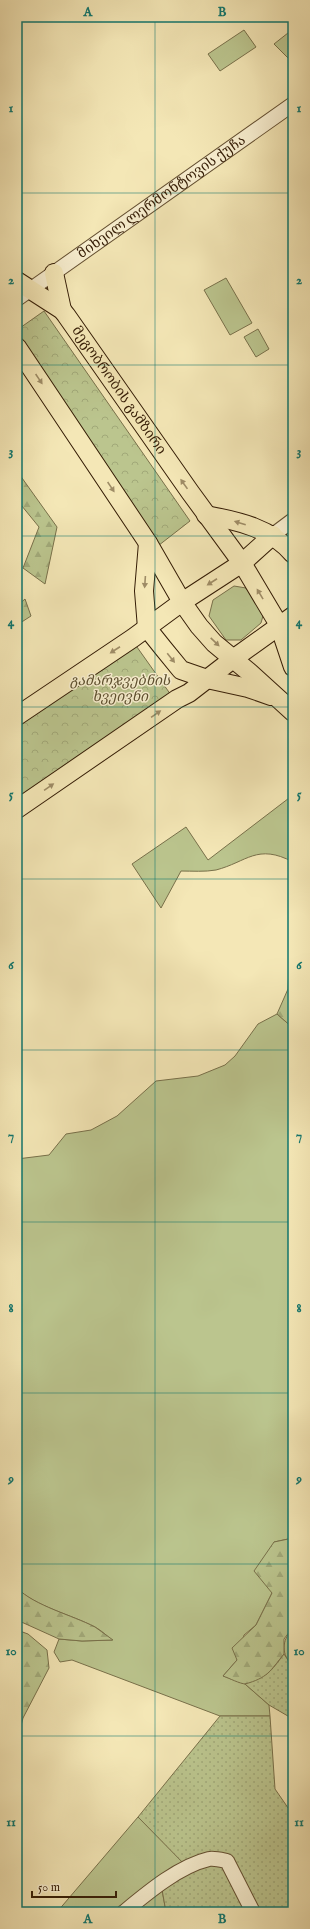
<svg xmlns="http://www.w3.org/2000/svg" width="310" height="1929" viewBox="0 0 310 1929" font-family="'IM FELL English','Noto Serif Georgian',serif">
  <defs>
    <pattern id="forest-firs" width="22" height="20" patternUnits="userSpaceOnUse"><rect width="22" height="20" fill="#bbc58e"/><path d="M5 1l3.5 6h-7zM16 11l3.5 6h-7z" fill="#a1a979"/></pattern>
    <pattern id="park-crowns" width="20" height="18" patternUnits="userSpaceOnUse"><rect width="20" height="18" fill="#bbc58e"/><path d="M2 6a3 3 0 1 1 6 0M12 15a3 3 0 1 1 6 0" fill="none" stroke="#a1a979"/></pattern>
    <pattern id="garden-dots" width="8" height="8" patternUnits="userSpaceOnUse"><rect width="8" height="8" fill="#bbc58e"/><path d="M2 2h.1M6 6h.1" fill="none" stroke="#a1a979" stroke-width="1.8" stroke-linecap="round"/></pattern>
  </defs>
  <rect width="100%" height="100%" fill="#f4e7b6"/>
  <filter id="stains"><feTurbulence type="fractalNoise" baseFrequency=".005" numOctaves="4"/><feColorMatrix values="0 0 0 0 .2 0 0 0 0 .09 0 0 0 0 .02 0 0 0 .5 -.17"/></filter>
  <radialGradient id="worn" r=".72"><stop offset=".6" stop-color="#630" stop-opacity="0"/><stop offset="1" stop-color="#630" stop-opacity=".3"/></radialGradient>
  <!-- grass -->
  <path fill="#bbc58e" stroke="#78704a" d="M244,30L256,47L220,71L208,54Z
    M226,278L252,323L230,335L204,290Z
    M258,329L269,349L256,357L244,337Z
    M234,586L246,588L264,612L261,623L241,640H226L209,616L213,600Z
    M293,795V862C257,843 247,862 216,870C205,872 192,871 181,871L161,908L132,864L186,827L208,860Z
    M277,1014L293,1028V1538L274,1542L272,1593L256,1625L244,1635L237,1660L223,1676L245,1684L269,1705L270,1716H220L72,1660L60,1662L54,1652L59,1639L82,1641L112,1640C107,1636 101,1630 95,1627C72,1615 34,1606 17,1588V1159L49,1155L66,1134L91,1130L117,1116L156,1081L198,1076L225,1065L235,1056L258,1024Z
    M293,1627V1668C281,1652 281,1643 293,1627Z
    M138,1817L188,1867L161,1884L166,1912H57Z"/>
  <!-- forest -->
  <path fill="url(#forest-firs)" stroke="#78704a" d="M293,29V63L274,44Z
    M17,471L57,527L45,584L23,568L39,527L17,500Z
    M25,599L31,616L17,625V606Z
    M293,966V1028L277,1014L288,989L289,967Z
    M293,1538V1627L284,1639V1654C274,1666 264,1683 246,1684C240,1684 229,1678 223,1676L237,1660L232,1648L256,1625L272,1593L254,1571L274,1542Z
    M17,1588C35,1606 72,1615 95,1627C101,1631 107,1636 113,1640L82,1641L59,1639L17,1620Z
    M17,1630L28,1634L47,1650L49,1668L23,1718L17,1741Z"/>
  <!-- park -->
  <path fill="url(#park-crowns)" stroke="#78704a" d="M44,311L190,521L154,549L17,339V330Z
    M132,640L171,695L17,801V721Z"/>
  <!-- garden -->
  <path fill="url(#garden-dots)" stroke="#78704a" d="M284,1654L293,1668V1719L269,1705L245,1684C267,1678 271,1671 284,1654Z
    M220,1716H270L275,1789L293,1815V1912H166L161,1884L187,1867L138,1817Z"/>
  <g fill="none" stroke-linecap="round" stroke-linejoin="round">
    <!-- minor casing -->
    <g stroke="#644f31" stroke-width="16">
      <g id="minor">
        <path id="s1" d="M17,299L293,104"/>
        <path d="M273,535L293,520"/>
        <path d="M124,1912C147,1893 179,1866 209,1859C214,1858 222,1860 227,1861L253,1912"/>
      </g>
    </g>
    <!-- major casing -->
    <g stroke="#341c05" stroke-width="20">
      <g id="major">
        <path d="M54,273L62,310"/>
        <path id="s2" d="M17,281L62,310L66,315L190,492L242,563L279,625L293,667"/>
        <path d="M17,347L148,543L182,602L199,626L214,643L249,672L293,712"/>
        <path d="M206,515C238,521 271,528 293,554"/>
        <path d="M148,543L144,591L147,628L163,648L181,670L207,679L248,688L271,696"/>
        <path d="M17,716L133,638L182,602L242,563L273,535"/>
        <path d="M17,809L177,699L189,693L233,659L293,616"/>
      </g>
    </g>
    <!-- minor -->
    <use href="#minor" stroke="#f8efd0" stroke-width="14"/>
    <!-- major -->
    <use href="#major" stroke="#f4e7b6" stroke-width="18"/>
  </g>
  <!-- one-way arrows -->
  <defs><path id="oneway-solid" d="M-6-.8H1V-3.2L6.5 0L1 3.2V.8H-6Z"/></defs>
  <g fill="#9e8c66">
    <use href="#oneway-solid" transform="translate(39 379) rotate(56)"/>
    <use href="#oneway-solid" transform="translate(184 484) rotate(-125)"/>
    <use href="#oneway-solid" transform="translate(111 487) rotate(56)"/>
    <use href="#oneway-solid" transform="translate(240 523) rotate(-163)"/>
    <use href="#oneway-solid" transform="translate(145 582) rotate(94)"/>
    <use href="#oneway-solid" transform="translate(212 582) rotate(147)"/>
    <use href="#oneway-solid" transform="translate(260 594) rotate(-121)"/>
    <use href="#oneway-solid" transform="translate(215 642) rotate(44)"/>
    <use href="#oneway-solid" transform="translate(115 650) rotate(147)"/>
    <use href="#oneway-solid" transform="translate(171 658) rotate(51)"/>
    <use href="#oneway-solid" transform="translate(156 714) rotate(-35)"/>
    <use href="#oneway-solid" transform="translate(49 787) rotate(-35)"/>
  </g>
  <!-- grid -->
  <path fill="none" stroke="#0f766e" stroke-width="1" stroke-opacity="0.55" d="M155,17V1912M17,193H293M17,365H293M17,536H293M17,707H293M17,879H293M17,1050H293M17,1222H293M17,1393H293M17,1564H293M17,1736H293"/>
  <g text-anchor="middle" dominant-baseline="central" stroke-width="3" stroke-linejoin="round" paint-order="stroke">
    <!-- street labels -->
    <g font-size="14" fill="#341c05" stroke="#f8efd0">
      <text stroke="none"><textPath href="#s1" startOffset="177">მიხეილ ლერმონტოვის ქუჩა</textPath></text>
      <text stroke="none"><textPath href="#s2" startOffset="152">მეგობრობის გამზირი</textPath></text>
    </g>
    <!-- park labels -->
    <g font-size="14" font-style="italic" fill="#5c4f2e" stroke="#f8efd0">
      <text x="120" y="681">გამარჯვებნის<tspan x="120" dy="16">ხვეივნი</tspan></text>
    </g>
  </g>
  <!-- margin -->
  <rect width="310" height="1929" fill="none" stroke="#f4e7b6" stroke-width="44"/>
  <!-- scale -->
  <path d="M32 1891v6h84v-6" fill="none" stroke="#341c05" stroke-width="2"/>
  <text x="38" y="1891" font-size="12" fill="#341c05" stroke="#f8efd0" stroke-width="3" paint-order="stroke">50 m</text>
  <rect x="22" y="22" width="266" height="1885" fill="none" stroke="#0f766e" stroke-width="1.5"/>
  <g font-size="13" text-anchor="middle" font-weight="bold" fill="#0f766e">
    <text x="88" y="16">A</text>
    <text x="222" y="16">B</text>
    <text x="11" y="112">1</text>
    <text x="299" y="112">1</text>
    <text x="11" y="284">2</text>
    <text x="299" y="284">2</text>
    <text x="11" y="455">3</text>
    <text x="299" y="455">3</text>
    <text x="11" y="626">4</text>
    <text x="299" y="626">4</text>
    <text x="11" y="798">5</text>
    <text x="299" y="798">5</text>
    <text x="11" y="969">6</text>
    <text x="299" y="969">6</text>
    <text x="11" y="1140">7</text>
    <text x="299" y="1140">7</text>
    <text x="11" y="1312">8</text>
    <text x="299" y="1312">8</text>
    <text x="11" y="1483">9</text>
    <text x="299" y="1483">9</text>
    <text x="11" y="1655">10</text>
    <text x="299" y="1655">10</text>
    <text x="11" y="1826">11</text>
    <text x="299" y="1826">11</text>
    <text x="88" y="1923">A</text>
    <text x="222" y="1923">B</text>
  </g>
  <rect width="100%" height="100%" filter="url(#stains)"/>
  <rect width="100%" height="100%" fill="url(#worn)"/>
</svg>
